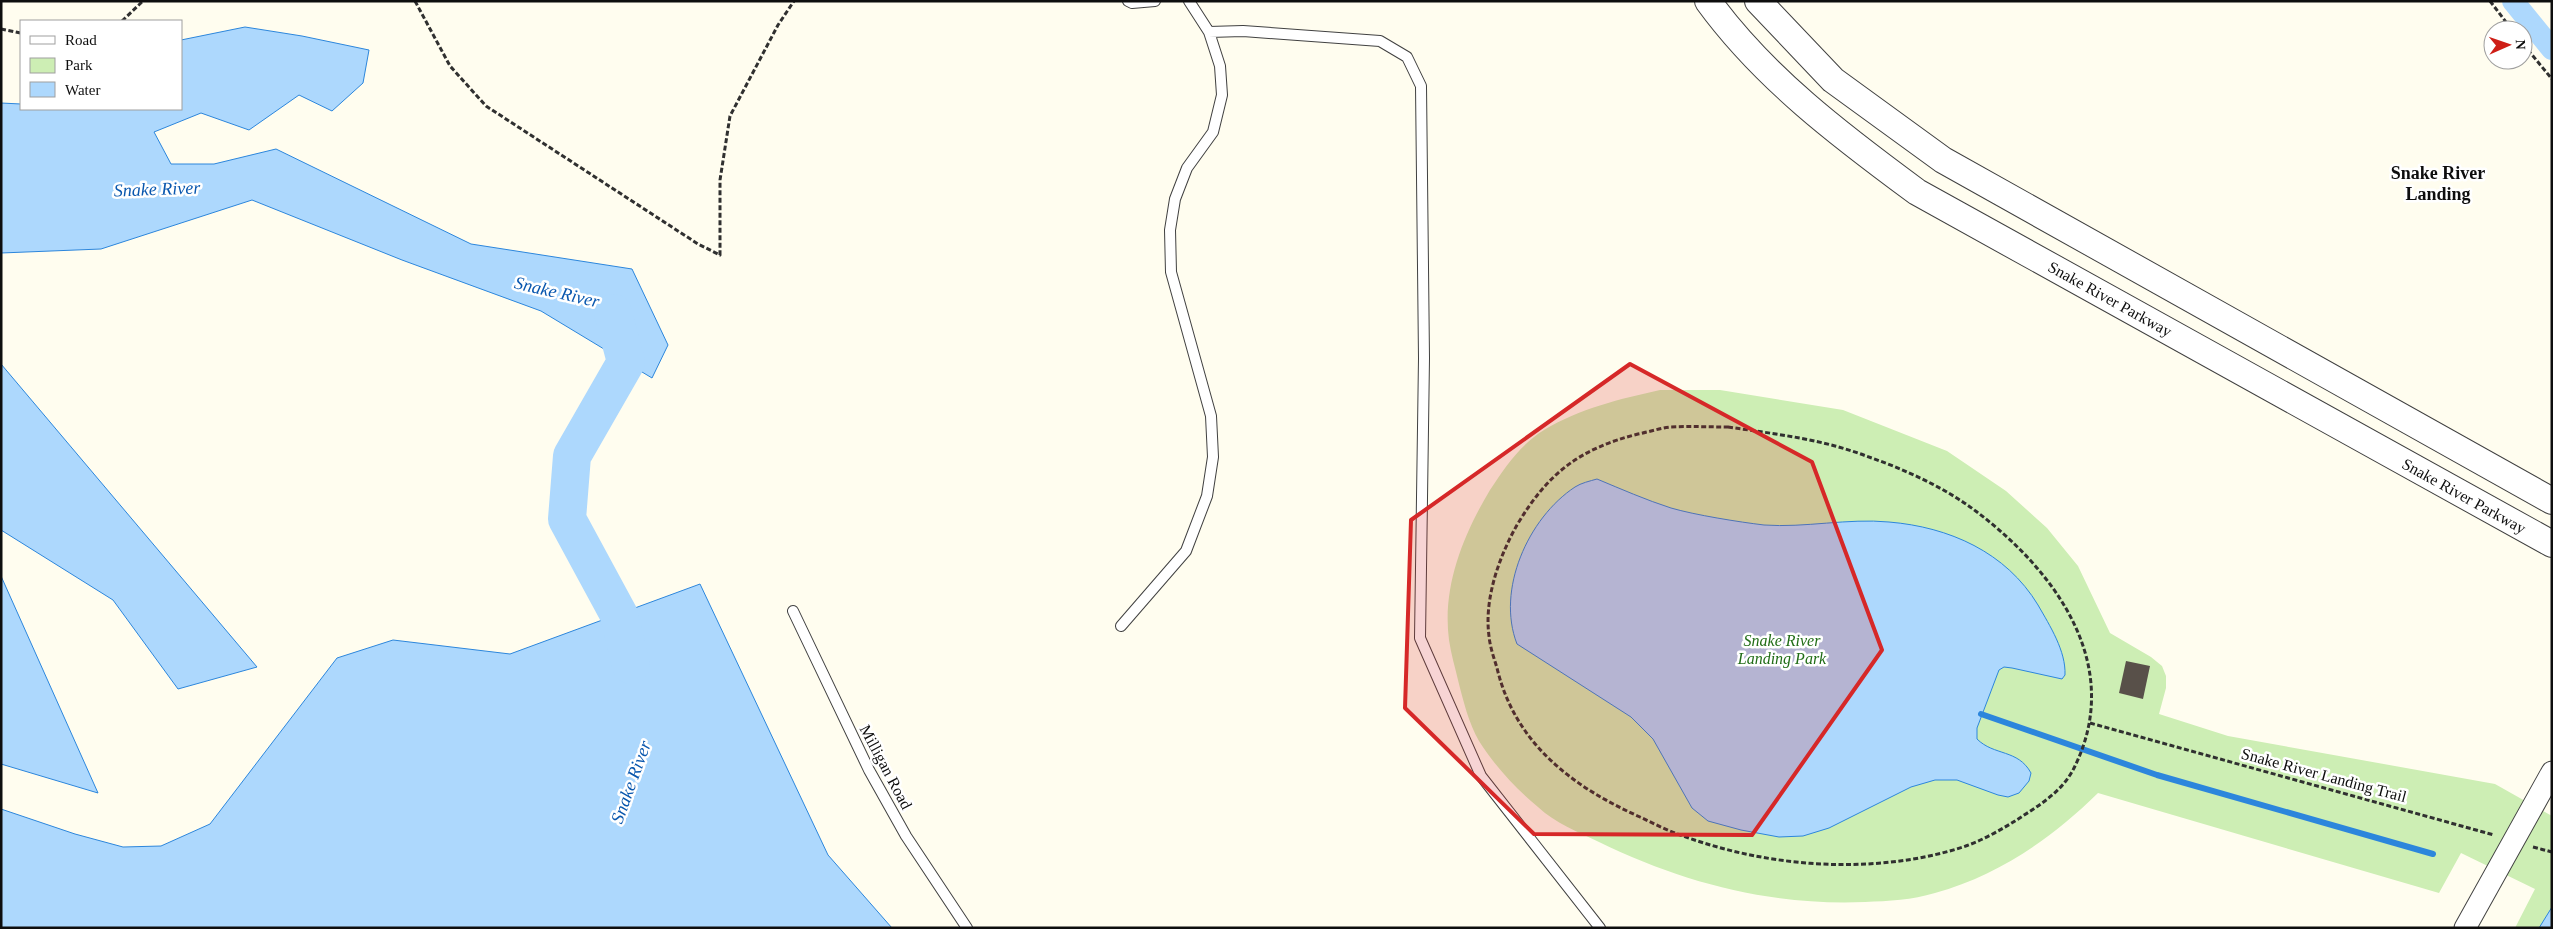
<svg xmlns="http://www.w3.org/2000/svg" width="2553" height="929" viewBox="0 0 2553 929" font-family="Georgia,serif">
  <rect width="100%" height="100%" fill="#fffdef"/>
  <!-- green -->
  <path fill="#cdeeb4" d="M1660,390H1720L1843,410L1947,451L2006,491L2047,528L2078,566L2110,633L2151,657L2162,666L2166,676V688L2159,714L2228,736L2495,784L2552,816V928H2515L2535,889L2461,853L2439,893L2098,793C2051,839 1999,875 1935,893C1912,900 1889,901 1865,902C1772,906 1683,883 1599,842C1578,832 1555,823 1538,807C1516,789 1494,765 1479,741C1469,724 1463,700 1458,680C1455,667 1451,654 1449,640C1442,587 1463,535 1490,490C1505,467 1520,445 1544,430C1581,408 1620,399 1660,390Z"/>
  <!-- water -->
  <path fill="#add8fd" stroke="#2c86dc" d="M245,27L302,36L369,50L363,83L332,111L299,95L249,130L201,113L154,132L171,164H214L276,149L471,244L632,269L668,345L652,378L541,311L402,260L252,200L101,249L1,253V103L21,104V109H181V40Z
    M1,364L257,667L178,689L113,600L1,530Z
    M1597,479C1621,489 1646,500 1671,508C1695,515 1739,522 1764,525C1805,528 1848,518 1889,522C1949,527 2006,552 2038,605C2050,626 2066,651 2065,675L2062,679L2012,668L2004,667L1999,670L1977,728V739C1994,756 2018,749 2031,773L2029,781L2019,793L2008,797L1998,795L1957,780H1935L1911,787L1829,828L1803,836L1779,837L1741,830L1708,821L1692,808L1653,739L1631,717L1517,644C1496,590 1528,518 1575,487C1581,483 1590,481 1597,479Z
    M1,576L98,793L1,764Z
    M700,584L828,855L892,928H1V809L75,834L123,847L161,846L210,824L337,658L393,640L510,654Z
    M2552,907V928H2539Z"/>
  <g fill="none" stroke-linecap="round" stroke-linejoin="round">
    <!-- stream -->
    <path stroke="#2c86dc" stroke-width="6" d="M1981,714L2157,775L2433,854"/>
    <!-- canal -->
    <path stroke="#add8fd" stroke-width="22" d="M2513,1L2552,49"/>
    <!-- river -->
    <path stroke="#add8fd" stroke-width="38" d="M613,313L626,362L572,456L567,519L619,615L631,665"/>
  </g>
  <!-- building -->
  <path fill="#585049" d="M2126,661L2150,666L2143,699L2119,693Z"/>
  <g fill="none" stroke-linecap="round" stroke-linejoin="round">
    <!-- service casing -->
    <g stroke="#414141" stroke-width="12">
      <path id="service" d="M1128,1L1132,3L1155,1
        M1209,32L1243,31L1380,41L1407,57L1421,86L1424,358L1420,638L1481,776L1600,928
        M793,611L869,770L906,836L967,928
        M1121,626L1186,551L1207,496L1213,457L1211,416L1171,272L1170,230L1175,199L1187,168L1213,132L1222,95L1220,66L1209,32L1189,1"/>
    </g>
    <!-- minor casing -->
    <g stroke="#414141" stroke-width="23">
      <path id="minor" d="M2465,928L2552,772"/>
    </g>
    <!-- tertiary casing -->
    <g stroke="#414141" stroke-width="28">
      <path id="tertiary" d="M1708,1C1764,78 1841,136 1917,192L2552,544
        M1758,1L1833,80L1943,160L2552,501"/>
    </g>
    <!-- path -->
    <path stroke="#303030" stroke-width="3" stroke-dasharray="5 2.5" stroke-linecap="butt" d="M415,1L450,66L486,106L698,244L720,255V180L730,116L778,25L794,1
      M2490,1L2512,30
      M122,21L143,1
      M1,29L21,33
      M2523,44L2552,79
      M1728,427C1775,434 1822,439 1866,456C1904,469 1944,487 1977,512C2056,572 2124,665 2075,766C2063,792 2038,806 2015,821C1999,831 1981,841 1963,847C1876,875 1772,868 1686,837C1670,832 1655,824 1640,817C1573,787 1515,744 1497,668C1494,658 1490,647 1489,636C1484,599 1499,557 1517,525C1548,473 1579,449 1638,434C1649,432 1660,428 1670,427C1690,426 1709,427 1728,427Z
      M2090,723L2494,835
      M2533,847L2552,852"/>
    <!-- service -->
    <use href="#service" stroke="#fff" stroke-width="10"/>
    <!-- minor -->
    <use href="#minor" stroke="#fff" stroke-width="21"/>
    <!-- tertiary -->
    <use href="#tertiary" stroke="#fff" stroke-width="26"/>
  </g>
  <!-- marked area -->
  <path fill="#d62828" fill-opacity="0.2" stroke="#d62828" stroke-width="4" stroke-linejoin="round" d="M1630,364L1812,462L1882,650L1752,835L1534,834L1405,708L1411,520Z"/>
  <g text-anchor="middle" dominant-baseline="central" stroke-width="5" stroke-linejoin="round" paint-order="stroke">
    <!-- street labels -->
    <g font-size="16" fill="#0e0e0e" stroke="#fff">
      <text transform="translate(2110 299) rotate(29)">Snake River Parkway</text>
      <text transform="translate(2464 496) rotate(29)">Snake River Parkway</text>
      <text transform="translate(886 767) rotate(62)">Milligan Road</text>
      <text transform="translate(2324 775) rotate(15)">Snake River Landing Trail</text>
    </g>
    <!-- park labels -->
    <g font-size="16" font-style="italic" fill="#216d17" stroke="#fff">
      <text x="1782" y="640">Snake River<tspan x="1782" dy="18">Landing Park</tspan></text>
    </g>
    <!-- neighbourhood labels -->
    <g font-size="18" font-weight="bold" fill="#0e0e0e" stroke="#fff">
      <text x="2438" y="173">Snake River<tspan x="2438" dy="21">Landing</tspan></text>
    </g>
    <!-- water labels -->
    <g font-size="18" font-style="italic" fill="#0957ae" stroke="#fff">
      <text transform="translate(157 189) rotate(-2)">Snake River</text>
      <text transform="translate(557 292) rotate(13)">Snake River</text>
      <text transform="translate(631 782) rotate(-70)">Snake River</text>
    </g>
  </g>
  <!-- border -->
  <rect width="2553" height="929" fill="none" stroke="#0e0e0e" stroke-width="5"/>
  <!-- legend -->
  <rect x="20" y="20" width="162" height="90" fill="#ffffff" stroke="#9f9f9f"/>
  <rect x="30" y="36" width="25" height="8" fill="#ffffff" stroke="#9f9f9f"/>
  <text x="65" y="45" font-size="15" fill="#0e0e0e">Road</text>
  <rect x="30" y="58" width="25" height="15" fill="#cdeeb4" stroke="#9f9f9f"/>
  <text x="65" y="70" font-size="15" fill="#0e0e0e">Park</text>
  <rect x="30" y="82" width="25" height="15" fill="#add8fd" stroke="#9f9f9f"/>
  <text x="65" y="95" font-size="15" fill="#0e0e0e">Water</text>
  <!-- north arrow -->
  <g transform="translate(2508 45) rotate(88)"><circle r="24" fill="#ffffff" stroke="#9f9f9f"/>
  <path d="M0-4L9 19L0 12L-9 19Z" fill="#ce1e16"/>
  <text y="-8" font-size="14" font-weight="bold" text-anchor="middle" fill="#0e0e0e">N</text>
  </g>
</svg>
